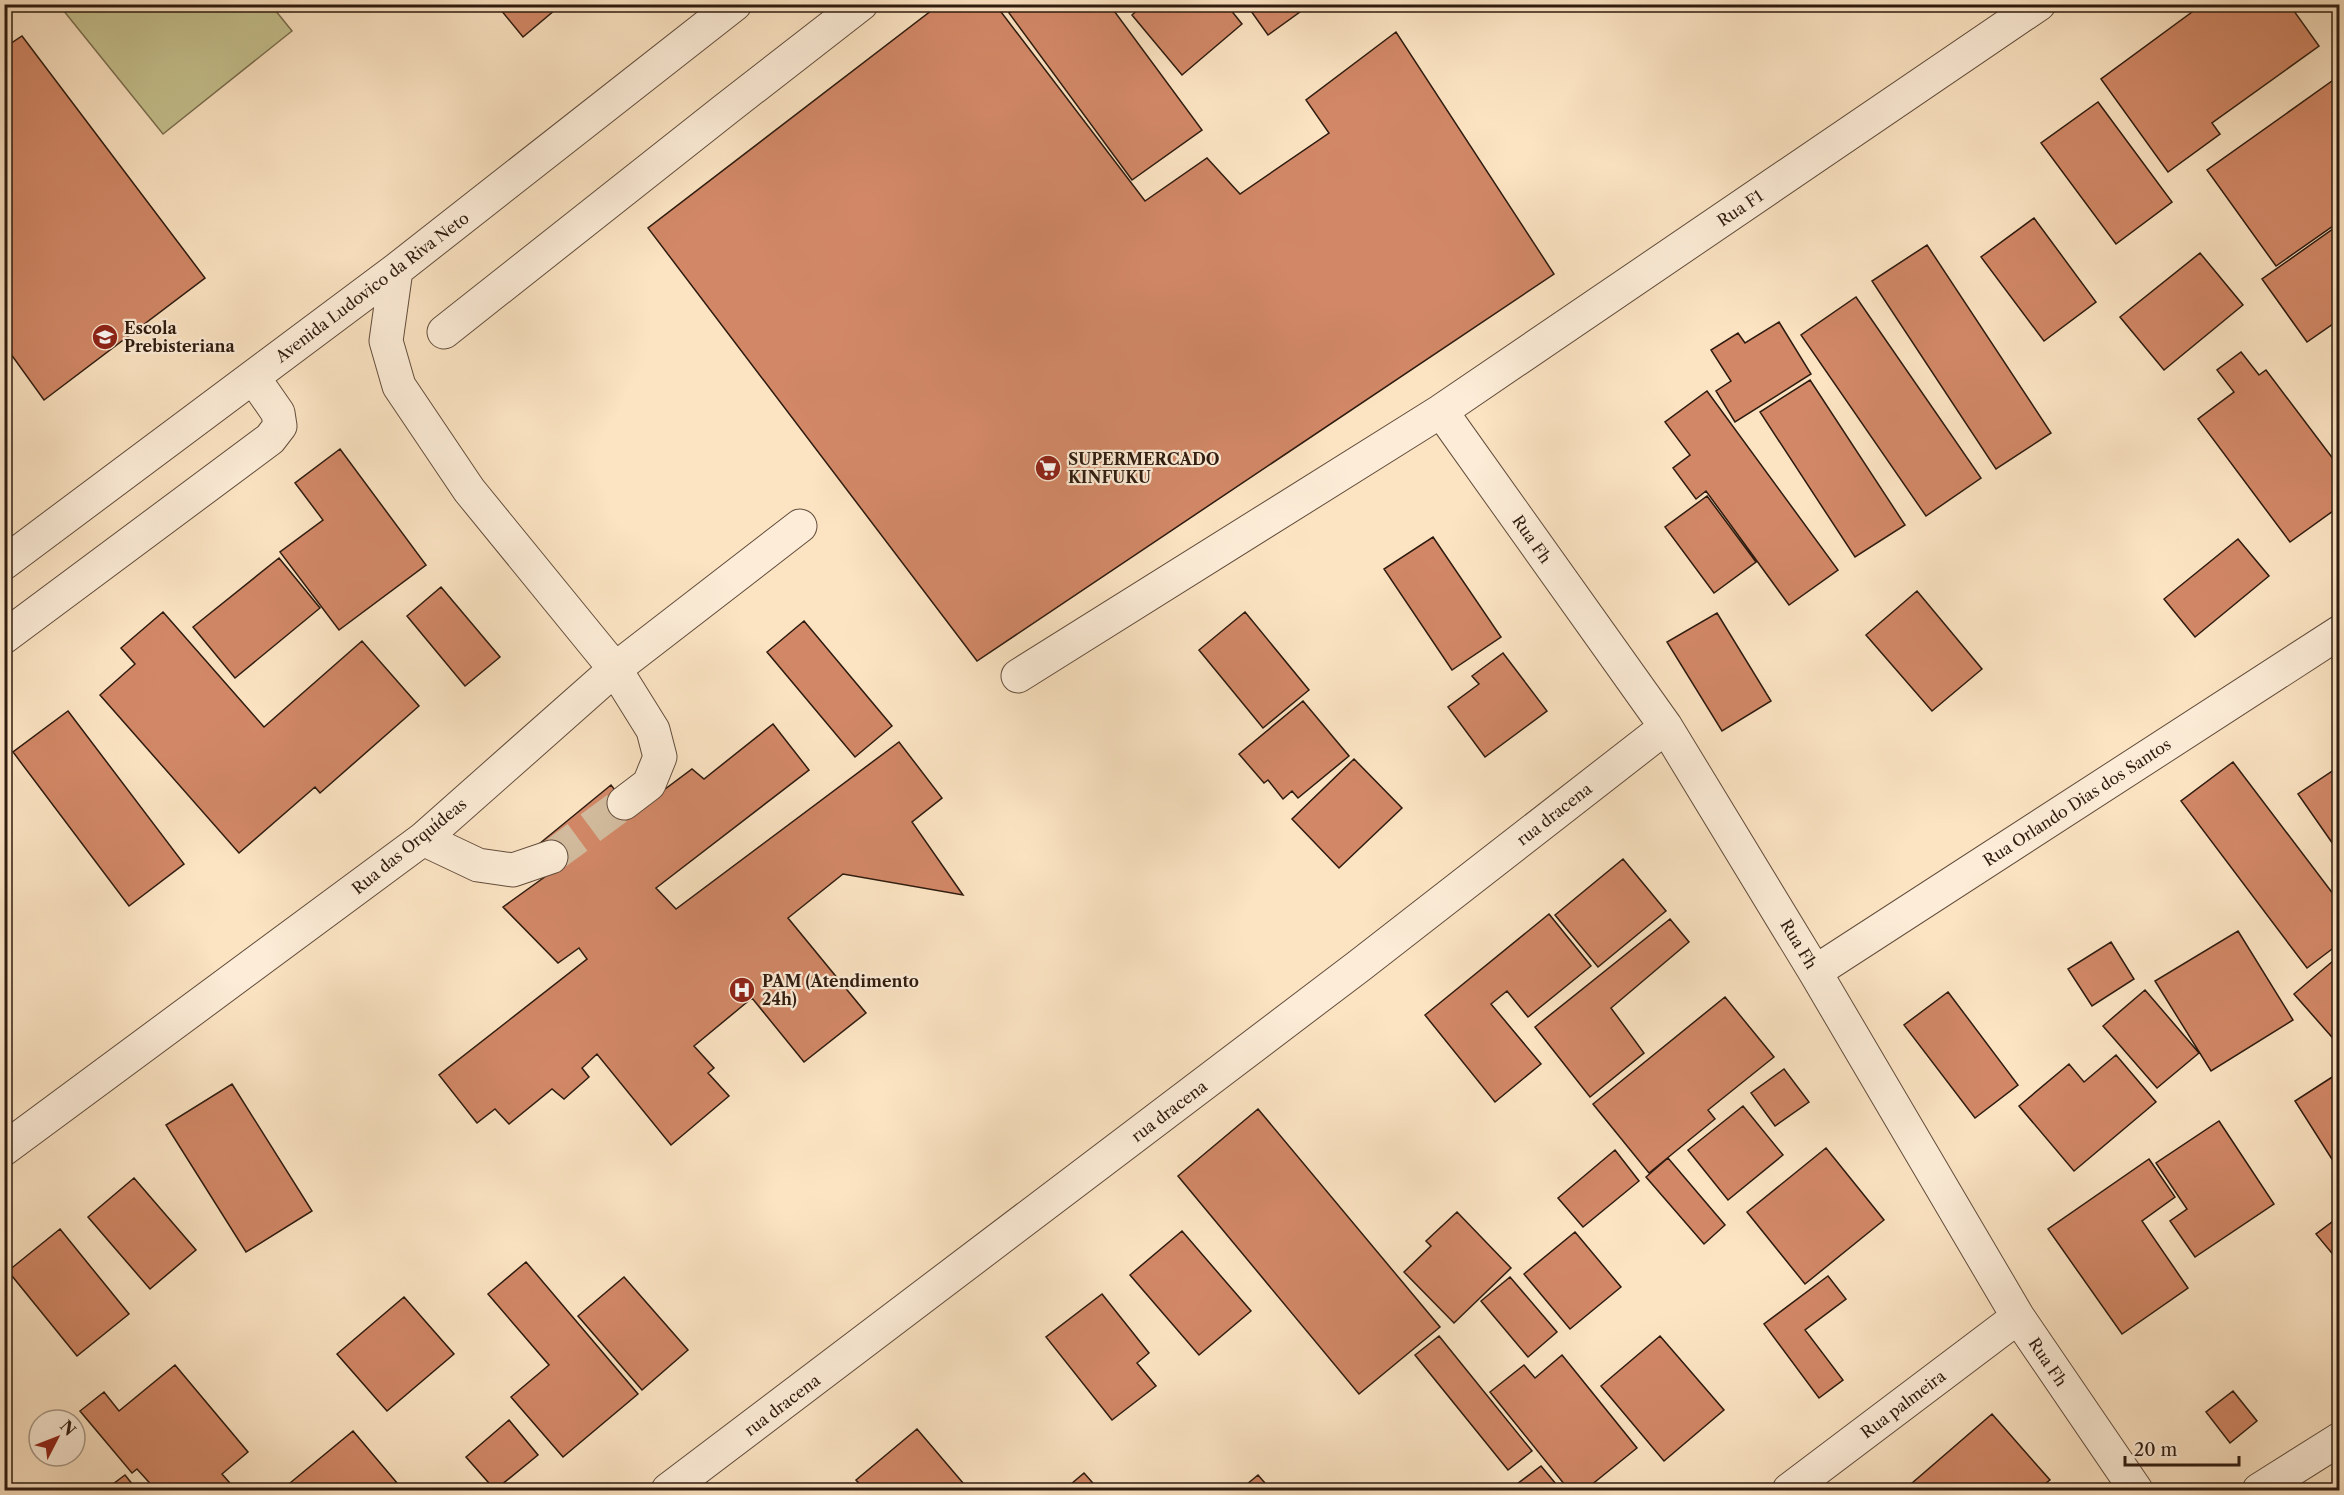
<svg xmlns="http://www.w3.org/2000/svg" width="2344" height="1495" viewBox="0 0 2344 1495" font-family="'Libre Caslon Text',serif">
  <rect width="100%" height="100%" fill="#fce4c3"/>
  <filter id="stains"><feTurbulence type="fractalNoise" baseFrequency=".00333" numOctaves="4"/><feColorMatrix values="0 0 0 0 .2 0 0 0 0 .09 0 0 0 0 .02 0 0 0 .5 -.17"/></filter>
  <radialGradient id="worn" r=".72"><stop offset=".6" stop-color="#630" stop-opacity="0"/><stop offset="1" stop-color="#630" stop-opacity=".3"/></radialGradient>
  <!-- green -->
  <path fill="#c5c28f" stroke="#7a6e4f" stroke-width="1.5" d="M59,5H271L292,31L163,134Z"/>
  <!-- building -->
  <path fill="#d28867" stroke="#2e1b0f" stroke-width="1.5" d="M496,4H562L523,37Z
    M940,4H995L1145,201L1207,158L1240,194L1329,133L1306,100L1396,32L1554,274L977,661L648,228Z
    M1021,4H1109L1202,130L1132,180L1009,13Z
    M1144,4H1226L1242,24L1182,75L1132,15Z
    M1246,4H1311L1268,35Z
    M2203,4H2289L2319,46L2212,123L2220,134L2168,172L2101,79Z
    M22,36L205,278L44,400L8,350L4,353V48Z
    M2332,81L2340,91V221L2276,266L2207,170Z
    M2098,102L2172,202L2116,244L2041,143Z
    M2034,218L2096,302L2044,341L1981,257Z
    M2340,224V319L2307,342L2262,279Z
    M1927,245L2051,433L1996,469L1872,281Z
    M2200,253L2243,305L2164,370L2120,317Z
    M1856,297L1981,478L1926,516L1801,335Z
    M1779,322L1811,374L1735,422L1716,391L1731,381L1711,350L1738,333L1745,343Z
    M2241,352L2259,375L2266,370L2340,468V506L2290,542L2198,419L2234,392L2217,370Z
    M1810,380L1905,525L1855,557L1760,412Z
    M1707,391L1838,570L1789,605L1706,491L1696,499L1673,468L1690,455L1665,422Z
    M340,449L426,565L339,630L280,552L323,520L295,483Z
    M1707,496L1756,562L1714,593L1665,527Z
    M1433,537L1501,637L1452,670L1384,569Z
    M2238,539L2269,576L2195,637L2164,599Z
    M279,558L320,608L235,678L193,627Z
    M441,587L500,657L465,686L407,616Z
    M1917,591L1982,669L1932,711L1866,635Z
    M163,612L264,727L362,641L419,706L320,793L315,787L239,853L100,695L135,664L121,648Z
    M1245,612L1309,690L1263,728L1199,650Z
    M1717,613L1771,701L1722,731L1667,642Z
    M804,621L892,726L855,757L767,652Z
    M1503,653L1547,711L1485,757L1448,707L1479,684L1472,676Z
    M1303,701L1349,756L1298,798L1292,791L1283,799L1268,780L1264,783L1239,754Z
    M68,711L184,864L129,906L13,752Z
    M773,724L809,770L656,888L676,909L899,742L942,798L912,822L963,895L843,874L788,918L866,1013L804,1062L752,998L694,1046L714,1068L708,1073L729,1096L671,1145L597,1054L582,1068L589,1077L564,1099L552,1089L509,1124L495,1109L477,1123L439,1075L587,959L579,948L558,963L503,907L560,866L539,844L611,785L633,813L692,769L704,779Z
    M1354,759L1402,808L1339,868L1292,819Z
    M2233,762L2340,903V943L2307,968L2181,801Z
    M2340,766V854L2298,794Z
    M1623,859L1666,911L1598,967L1555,915Z
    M1549,914L1591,966L1528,1017L1507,991L1491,1004L1541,1064L1495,1102L1425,1015Z
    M1670,919L1689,942L1611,1008L1644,1053L1590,1097L1535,1027Z
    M2238,931L2293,1020L2211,1071L2155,981Z
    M2111,942L2134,979L2092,1006L2068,969Z
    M2340,955V1043L2338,1044L2294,994Z
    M2145,990L2199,1053L2157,1088L2103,1026Z
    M1948,992L2018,1085L1975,1118L1904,1025Z
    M1725,997L1774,1057L1708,1110L1715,1119L1649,1173L1593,1104Z
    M2116,1055L2156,1102L2074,1171L2019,1106L2069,1064L2084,1082Z
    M1784,1069L1809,1102L1775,1126L1751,1093Z
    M2340,1072V1161L2335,1164L2295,1101Z
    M232,1084L312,1211L246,1252L166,1125Z
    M1743,1106L1783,1155L1728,1200L1688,1150Z
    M1258,1109L1440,1327L1359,1394L1178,1176Z
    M2219,1121L2274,1204L2195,1257L2170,1221L2187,1209L2156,1163Z
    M1826,1148L1884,1220L1805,1284L1747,1212Z
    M1615,1150L1639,1181L1583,1227L1558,1198Z
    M1668,1158L1725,1225L1704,1244L1646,1177Z
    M2149,1159L2175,1197L2142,1221L2188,1288L2122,1334L2048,1229Z
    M134,1178L196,1250L150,1289L88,1217Z
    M1457,1212L1511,1268L1454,1323L1404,1272L1431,1246L1426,1241Z
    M2340,1216V1263L2316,1234Z
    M60,1229L129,1314L77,1356L8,1271Z
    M1182,1231L1251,1311L1199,1355L1130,1275Z
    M1575,1232L1621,1287L1570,1329L1524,1274Z
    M526,1262L638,1394L563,1457L511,1397L549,1365L488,1294Z
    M1828,1276L1846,1299L1805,1330L1843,1380L1819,1398L1764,1324Z
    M624,1277L688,1350L642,1390L578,1316Z
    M1510,1277L1557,1332L1528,1357L1481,1301Z
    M1102,1294L1149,1353L1137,1363L1156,1386L1112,1420L1046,1337Z
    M404,1297L454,1354L387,1411L337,1354Z
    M1439,1336L1532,1451L1508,1470L1415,1355Z
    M1660,1336L1724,1410L1664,1461L1601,1386Z
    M1562,1355L1637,1448L1585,1490H1569L1490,1392L1524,1365L1535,1378Z
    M175,1365L248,1452L222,1474L236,1490H156L137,1469L132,1473L80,1411L104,1392L119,1411Z
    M2233,1391L2257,1421L2230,1443L2206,1412Z
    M1992,1414L2050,1480L2037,1490H1904Z
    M509,1420L538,1455L495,1490L466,1457Z
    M917,1429L969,1490H865L856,1480Z
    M353,1431L403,1490H296L290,1483Z
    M1541,1466L1561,1490H1509Z
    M1084,1473L1099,1490H1064Z
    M125,1475L137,1490H105Z
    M1258,1475L1271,1490H1240Z"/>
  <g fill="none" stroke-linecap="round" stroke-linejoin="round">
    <!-- minor-tunnel -->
    <path stroke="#d3bc9f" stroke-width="33" stroke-dasharray="33 16" stroke-linecap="butt" d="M551,857L624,803"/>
    <!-- minor casing -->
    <g stroke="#624d3c" stroke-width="35">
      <path id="minor" d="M396,270L386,341L399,386L469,490L615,669L653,730L660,757L649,784L624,803
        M444,332L726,109L861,4
        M1441,411L1666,727L1815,972L2018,1317L2136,1490
        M4,563L396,270L735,4
        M4,637L270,439L280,426L278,413L253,377
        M1018,676L1441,411L2039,4
        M423,839L478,865L513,870L551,857
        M1815,972L2340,632
        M4,1149L423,839L615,669L800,526
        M668,1490L1359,966L1666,727
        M1789,1490L2018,1317
        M2259,1490L2340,1439"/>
    </g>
    <!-- minor -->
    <use href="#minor" stroke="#fdedd8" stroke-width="33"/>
  </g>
  <!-- icons -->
  <defs>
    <g id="school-disc" transform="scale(1.35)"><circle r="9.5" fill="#8f2418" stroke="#fdedd8"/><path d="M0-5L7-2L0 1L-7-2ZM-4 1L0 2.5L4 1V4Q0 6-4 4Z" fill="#fff"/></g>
    <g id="supermarket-disc" transform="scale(1.35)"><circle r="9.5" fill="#8f2418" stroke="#fdedd8"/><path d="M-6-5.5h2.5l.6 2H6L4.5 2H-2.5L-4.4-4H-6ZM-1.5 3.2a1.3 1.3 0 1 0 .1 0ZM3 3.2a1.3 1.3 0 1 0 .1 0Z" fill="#fff"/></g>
    <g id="hospital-disc" transform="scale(1.35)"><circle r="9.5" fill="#8f2418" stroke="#fdedd8"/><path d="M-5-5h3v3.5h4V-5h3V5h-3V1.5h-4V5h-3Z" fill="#fff"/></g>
  </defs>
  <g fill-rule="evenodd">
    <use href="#school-disc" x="105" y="337"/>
    <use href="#supermarket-disc" x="1048" y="468"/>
    <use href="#hospital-disc" x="742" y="990"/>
  </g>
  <g text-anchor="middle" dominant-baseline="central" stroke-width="4.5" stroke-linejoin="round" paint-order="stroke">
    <!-- street labels -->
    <g font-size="16" fill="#2e1b0f" stroke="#fdedd8">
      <text transform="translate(1740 208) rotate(-34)">Rua F1</text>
      <text transform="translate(372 287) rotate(-37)">Avenida Ludovico da Riva Neto</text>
      <text transform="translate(1532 539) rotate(55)">Rua Fh</text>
      <text transform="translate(2077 802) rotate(-33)">Rua Orlando Dias dos Santos</text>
      <text transform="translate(1554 814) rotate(-38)">rua dracena</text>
      <text transform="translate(409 846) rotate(-39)">Rua das Orquídeas</text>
      <text transform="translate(1799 944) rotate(59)">Rua Fh</text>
      <text transform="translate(1169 1111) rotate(-37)">rua dracena</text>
      <text transform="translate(2048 1362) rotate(56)">Rua Fh</text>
      <text transform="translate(1903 1404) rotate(-37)">Rua palmeira</text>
      <text transform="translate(782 1405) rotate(-37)">rua dracena</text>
    </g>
    <!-- poi labels -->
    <g font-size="16" font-weight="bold" fill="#2e1b0f" stroke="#fdedd8" text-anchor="start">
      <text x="124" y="328">Escola<tspan x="124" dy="18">Prebisteriana</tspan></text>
      <text x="1068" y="459">SUPERMERCADO<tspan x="1068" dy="18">KINFUKU</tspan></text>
      <text x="762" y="981">PAM (Atendimento<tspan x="762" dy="18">24h)</tspan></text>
    </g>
  </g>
  <!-- margin -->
  <rect width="2344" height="1495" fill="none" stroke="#fce4c3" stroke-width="24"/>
  <rect x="6" y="6" width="2332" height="1483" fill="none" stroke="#2e1b0f" stroke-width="3"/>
  <rect x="12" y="12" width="2320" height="1471" fill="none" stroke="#2e1b0f" stroke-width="1.5"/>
  <!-- north arrow -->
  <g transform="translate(57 1438) rotate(48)"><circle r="28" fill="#fdedd8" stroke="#aa9988" stroke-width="1.5"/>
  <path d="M0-4.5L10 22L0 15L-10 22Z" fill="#8f2418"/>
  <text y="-9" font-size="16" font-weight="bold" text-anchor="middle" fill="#2e1b0f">N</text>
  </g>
  <!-- scale -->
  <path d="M2125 1456v9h114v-9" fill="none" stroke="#2e1b0f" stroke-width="3"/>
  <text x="2134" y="1456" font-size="18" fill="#2e1b0f" stroke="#fdedd8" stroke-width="4.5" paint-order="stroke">20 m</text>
  <rect width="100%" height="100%" filter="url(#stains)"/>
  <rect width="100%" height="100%" fill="url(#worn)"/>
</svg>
